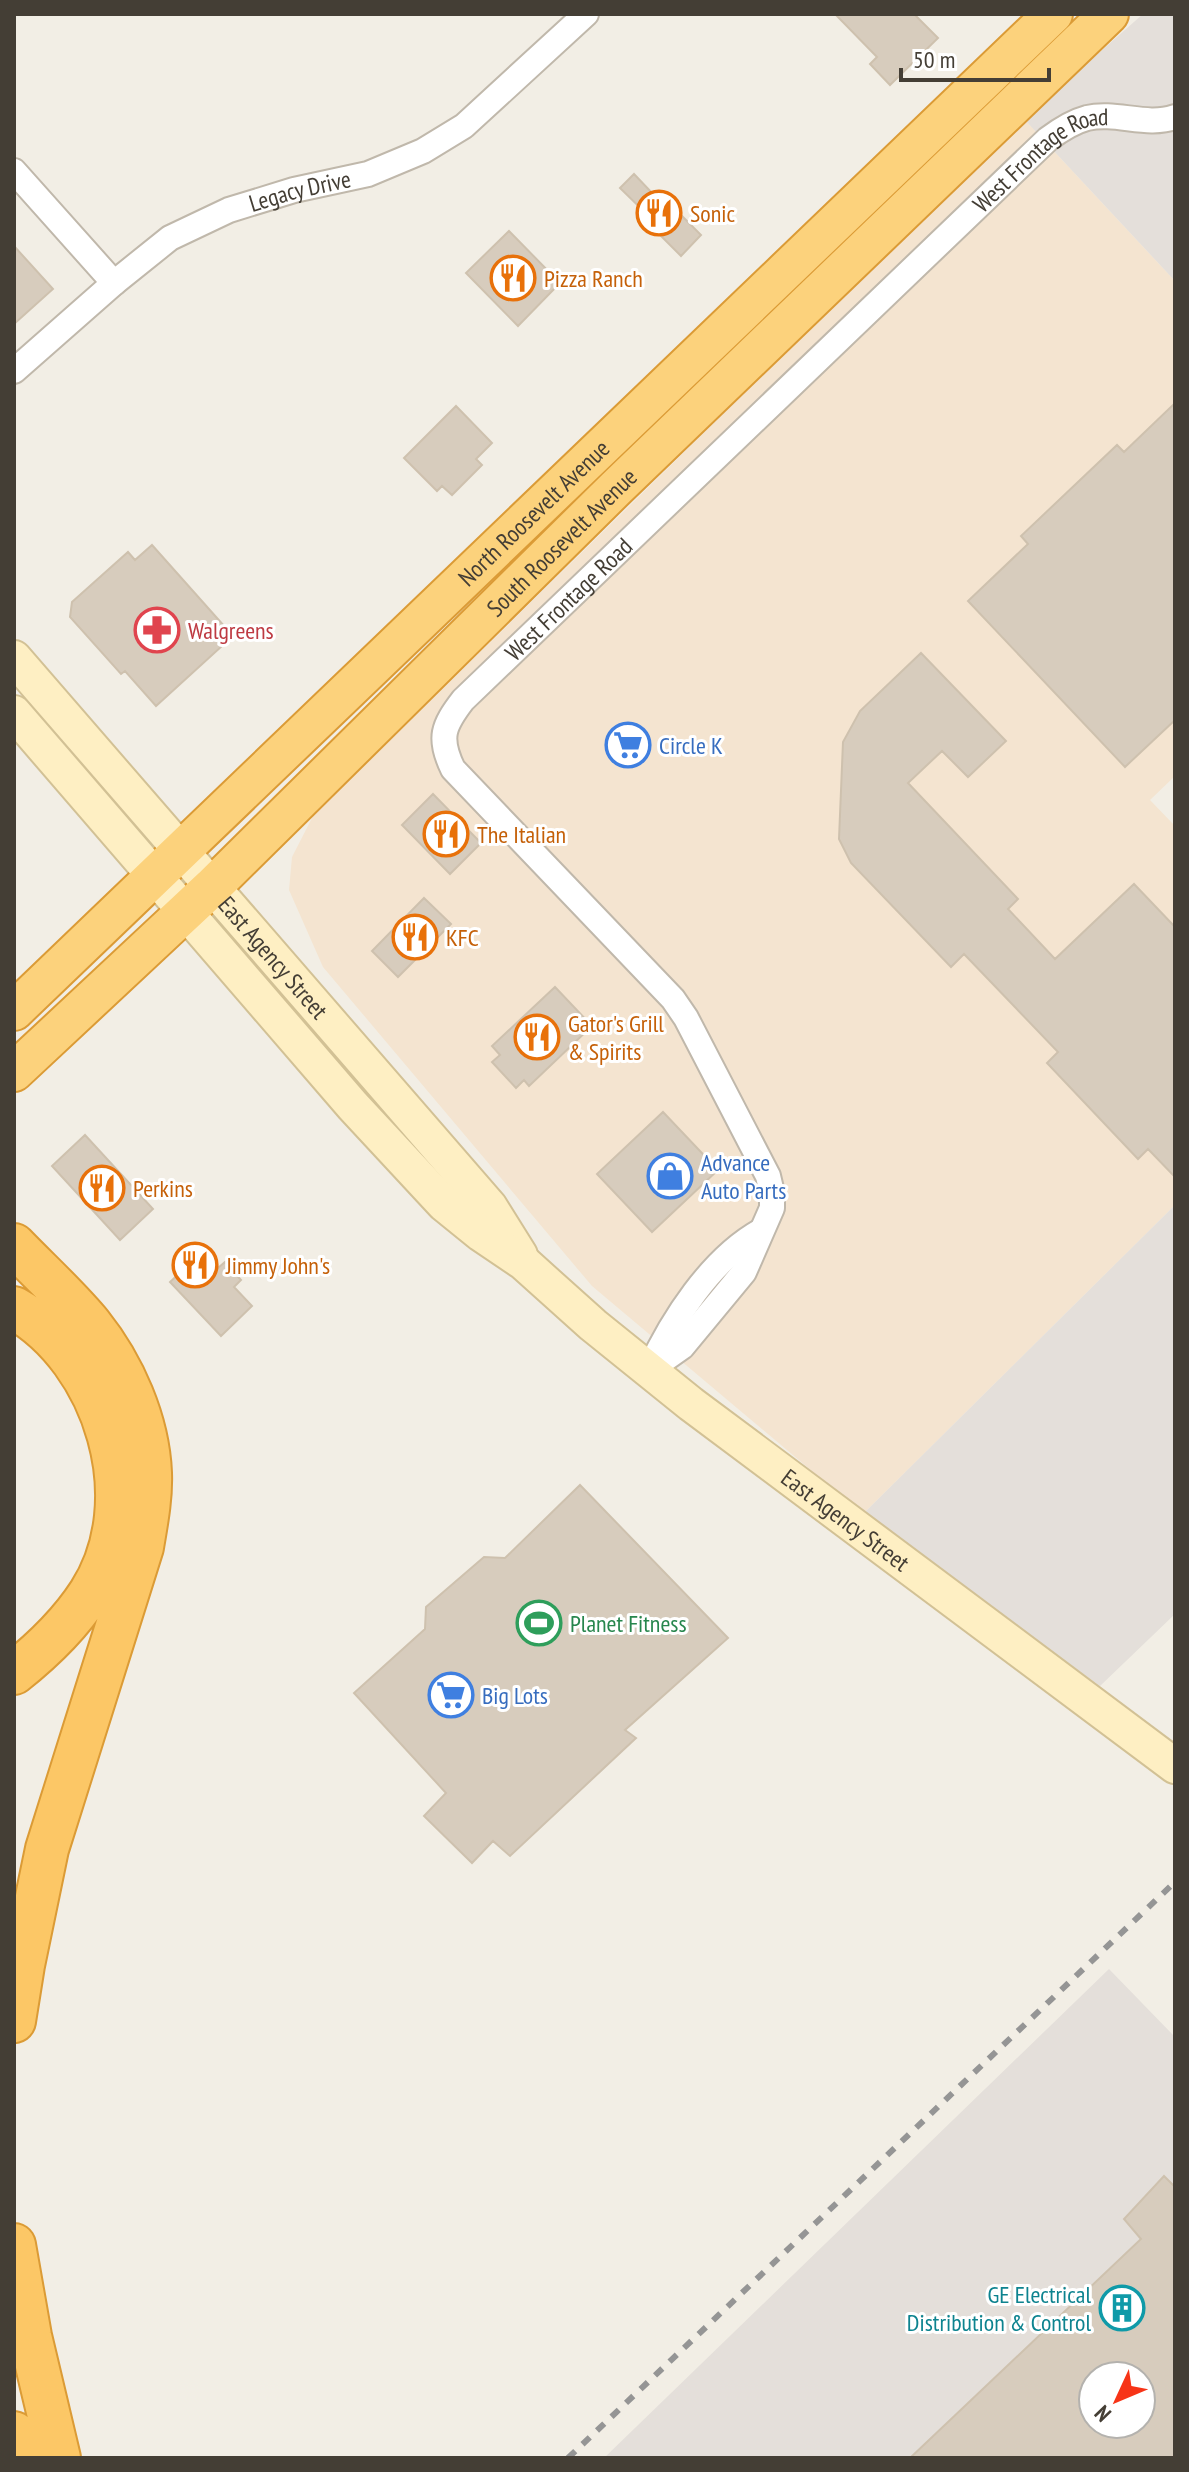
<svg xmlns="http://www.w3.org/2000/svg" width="1189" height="2472" viewBox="0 0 1189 2472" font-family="'PT Sans Narrow',sans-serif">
  <rect width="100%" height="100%" fill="#f2eee5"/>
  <!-- commercial -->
  <path fill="#f4e4d0" d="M1024,119L1175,281V776L1150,800L1175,826V1205L863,1514L592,1286L323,967L289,890L292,857L313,816Z"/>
  <!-- industrial -->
  <path fill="#e4dfda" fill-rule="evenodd" d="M1143,14H1175V281L1024,119Z
    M1175,1205V1614L1100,1686L863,1514Z
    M1109,1969L1175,2037V2458H604ZM1093,2376H1141V2424H1093Z"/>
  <!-- building -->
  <path fill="#d7ccbd" stroke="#cec1ae" stroke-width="2" fill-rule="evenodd" d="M835,14H914L938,38L890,85L870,64L877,57Z
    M634,174L673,215L677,211L701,235L681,256L657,232L661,228L620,188Z
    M509,231L560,283L518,326L466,273Z
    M14,246L53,289L14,324Z
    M1175,403V720L1125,767L968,601L1028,544L1021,536L1117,445L1124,452Z
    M456,406L492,443L476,459L482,465L452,495L442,486L437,491L404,458Z
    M152,545L233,636L156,706L125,671L121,674L70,617L72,602L128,552L135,560Z
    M921,653L1006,741L968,777L942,751L908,783L1018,899L1008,909L1055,959L1134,884L1175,927V1177L1148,1149L1138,1159L1047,1063L1058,1052L964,954L951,967L851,863L839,839L843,742L860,711Z
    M433,794L481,843L450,874L402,825Z
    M424,898L451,924L398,977L372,951Z
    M555,987L592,1026L529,1086L524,1080L516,1088L492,1062L500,1055L492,1046Z
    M663,1112L718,1170L652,1232L597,1174Z
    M85,1135L153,1209L120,1240L52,1166Z
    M203,1251L218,1268L225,1262L241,1280L234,1287L252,1306L221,1336L170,1282Z
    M580,1485L728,1638L625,1730L636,1738L510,1856L493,1841L472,1863L424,1816L446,1793L354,1693L425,1629L426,1607L484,1557L505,1558Z
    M1164,2176L1175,2187V2458H910L1141,2239L1124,2219ZM1093,2376H1141V2424H1093Z"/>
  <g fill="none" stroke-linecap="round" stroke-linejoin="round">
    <!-- minor casing -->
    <g stroke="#c0b8ab" stroke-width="28">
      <g id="minor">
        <path d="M14,171L114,283"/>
        <path id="s1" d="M14,371L114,283L170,238L229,210L294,190L368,174L423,151L464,126L586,14"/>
        <path d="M649,1370C672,1320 711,1259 761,1231"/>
        <path id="s2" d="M648,1371L682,1347L744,1272L772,1208V1193L768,1176L686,1018L673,999L453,769C438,738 443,726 463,700L1048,139C1060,130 1072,122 1087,118C1116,111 1146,127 1175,117"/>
      </g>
    </g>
    <!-- secondary casing -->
    <g stroke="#d2c195" stroke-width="38">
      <g id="secondary">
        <path id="s3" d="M14,658L490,1207L520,1255"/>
        <path id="s4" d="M14,713L353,1106L444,1204L481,1234L524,1263L593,1325L691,1404L1175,1766"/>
      </g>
    </g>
    <!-- trunk casing -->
    <g stroke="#db9b36" stroke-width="42">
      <g id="trunk">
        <path id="s5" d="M14,1011L1053,14"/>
        <path id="s6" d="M14,1072L212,887L616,488L1109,14"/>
      </g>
    </g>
    <!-- motorway casing -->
    <g stroke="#db9b36" stroke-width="46">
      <path id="motorway" d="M14,1245C39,1271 68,1297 91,1325C123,1365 148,1421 150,1473C151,1498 146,1523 142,1547L47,1849L23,1965L14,2021
        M14,1308C106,1360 149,1501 90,1593C70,1624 43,1650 14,1673
        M14,2245L30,2336L59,2458
        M14,2433L21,2458"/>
    </g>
    <!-- minor -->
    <use href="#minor" stroke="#fff" stroke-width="24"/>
    <!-- secondary -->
    <use href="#secondary" stroke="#feefc3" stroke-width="34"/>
    <!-- trunk -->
    <use href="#trunk" stroke="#fcd27c" stroke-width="38"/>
    <!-- motorway -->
    <use href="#motorway" stroke="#fcc766" stroke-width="42"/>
    <!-- rail -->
    <path stroke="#959595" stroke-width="6" stroke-dasharray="10 10" stroke-linecap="butt" d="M568,2458L1175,1882"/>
  </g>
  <!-- icons -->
  <defs>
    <g id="restaurant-ring" transform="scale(2.3)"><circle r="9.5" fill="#fff" stroke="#e8710a" stroke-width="1.5"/><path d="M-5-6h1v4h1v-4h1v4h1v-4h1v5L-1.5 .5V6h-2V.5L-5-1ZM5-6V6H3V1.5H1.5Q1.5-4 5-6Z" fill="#e8710a"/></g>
    <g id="pharmacy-ring" transform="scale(2.3)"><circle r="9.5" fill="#fff" stroke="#e0444e" stroke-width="1.5"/><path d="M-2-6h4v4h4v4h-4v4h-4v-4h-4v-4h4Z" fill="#e0444e"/></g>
    <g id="supermarket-ring" transform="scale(2.3)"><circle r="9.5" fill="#fff" stroke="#3f7fe0" stroke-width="1.5"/><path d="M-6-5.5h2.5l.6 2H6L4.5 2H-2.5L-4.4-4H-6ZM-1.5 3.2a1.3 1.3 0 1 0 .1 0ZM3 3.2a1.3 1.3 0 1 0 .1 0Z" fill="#3f7fe0"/></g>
    <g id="shop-ring" transform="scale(2.3)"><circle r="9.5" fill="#fff" stroke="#3f7fe0" stroke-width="1.5"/><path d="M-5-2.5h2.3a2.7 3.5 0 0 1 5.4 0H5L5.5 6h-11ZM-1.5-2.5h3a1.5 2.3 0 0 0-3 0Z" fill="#3f7fe0"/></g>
    <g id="stadium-ring" transform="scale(2.3)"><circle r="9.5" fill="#fff" stroke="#2e9e5b" stroke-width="1.5"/><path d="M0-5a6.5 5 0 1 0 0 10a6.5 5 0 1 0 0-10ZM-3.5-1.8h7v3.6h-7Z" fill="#2e9e5b"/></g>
    <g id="building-ring" transform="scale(2.3)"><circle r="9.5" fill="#fff" stroke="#0f9aa8" stroke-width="1.5"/><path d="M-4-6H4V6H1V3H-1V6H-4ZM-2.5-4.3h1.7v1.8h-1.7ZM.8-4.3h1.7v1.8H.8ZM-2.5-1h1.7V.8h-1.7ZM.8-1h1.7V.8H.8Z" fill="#0f9aa8"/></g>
  </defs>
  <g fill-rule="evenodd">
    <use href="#restaurant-ring" x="659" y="213"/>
    <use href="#restaurant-ring" x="513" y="278"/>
    <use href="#pharmacy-ring" x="157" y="630"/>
    <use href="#supermarket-ring" x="628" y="745"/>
    <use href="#restaurant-ring" x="446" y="834"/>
    <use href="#restaurant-ring" x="415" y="937"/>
    <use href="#restaurant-ring" x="537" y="1037"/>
    <use href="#shop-ring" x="670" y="1176"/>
    <use href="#restaurant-ring" x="102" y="1188"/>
    <use href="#restaurant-ring" x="195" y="1265"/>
    <use href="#stadium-ring" x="539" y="1623"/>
    <use href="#supermarket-ring" x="451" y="1695"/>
    <use href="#building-ring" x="1122" y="2308"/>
  </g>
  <g text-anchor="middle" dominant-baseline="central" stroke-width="6" stroke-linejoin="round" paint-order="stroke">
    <!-- street labels -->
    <g font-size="24" fill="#443e35" stroke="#fff">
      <text stroke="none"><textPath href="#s2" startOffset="1630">West Frontage Road</textPath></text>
      <text stroke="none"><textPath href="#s1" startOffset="344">Legacy Drive</textPath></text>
      <text stroke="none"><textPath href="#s5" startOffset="720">North Roosevelt Avenue</textPath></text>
      <text stroke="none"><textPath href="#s6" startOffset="762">South Roosevelt Avenue</textPath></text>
      <text stroke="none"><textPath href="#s2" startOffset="982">West Frontage Road</textPath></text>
      <text stroke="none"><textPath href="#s3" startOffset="396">East Agency Street</textPath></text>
      <text stroke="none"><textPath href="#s4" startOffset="1164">East Agency Street</textPath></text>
    </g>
    <!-- food labels -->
    <g font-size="24" fill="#c56008" stroke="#fff" text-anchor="start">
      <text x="690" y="213">Sonic</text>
      <text x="544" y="278">Pizza Ranch</text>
      <text x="477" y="834">The Italian</text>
      <text x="446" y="937">KFC</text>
      <text x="568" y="1023">Gator's Grill<tspan x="568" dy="28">&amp; Spirits</tspan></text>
      <text x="133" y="1188">Perkins</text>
      <text x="226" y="1265">Jimmy John's</text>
    </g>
    <!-- health labels -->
    <g font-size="24" fill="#be3a42" stroke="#fff" text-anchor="start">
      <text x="188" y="630">Walgreens</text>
    </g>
    <!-- shop labels -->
    <g font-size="24" fill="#366cbe" stroke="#fff" text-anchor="start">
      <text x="659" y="745">Circle K</text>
      <text x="701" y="1162">Advance<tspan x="701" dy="28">Auto Parts</tspan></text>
      <text x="482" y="1695">Big Lots</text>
    </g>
    <!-- leisure labels -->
    <g font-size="24" fill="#27864d" stroke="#fff" text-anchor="start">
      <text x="570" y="1623">Planet Fitness</text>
    </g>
    <!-- culture labels -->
    <g font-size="24" fill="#0d838f" stroke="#fff" text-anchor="end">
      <text x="1091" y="2294">GE Electrical<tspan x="1091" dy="28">Distribution &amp; Control</tspan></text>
    </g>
  </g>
  <!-- border -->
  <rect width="1189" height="2472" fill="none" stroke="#443e35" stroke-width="32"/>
  <!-- north arrow -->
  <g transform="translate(1117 2400) rotate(226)"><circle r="38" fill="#ffffff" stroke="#b4b2ae" stroke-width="2"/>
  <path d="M0-6L14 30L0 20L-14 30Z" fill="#f73417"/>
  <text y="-12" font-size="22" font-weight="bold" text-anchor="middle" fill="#443e35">N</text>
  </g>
  <!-- scale -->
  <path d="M901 68v12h148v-12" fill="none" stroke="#443e35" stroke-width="4"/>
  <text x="913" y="68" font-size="24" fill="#443e35" stroke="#ffffff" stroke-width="6" paint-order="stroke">50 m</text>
</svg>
